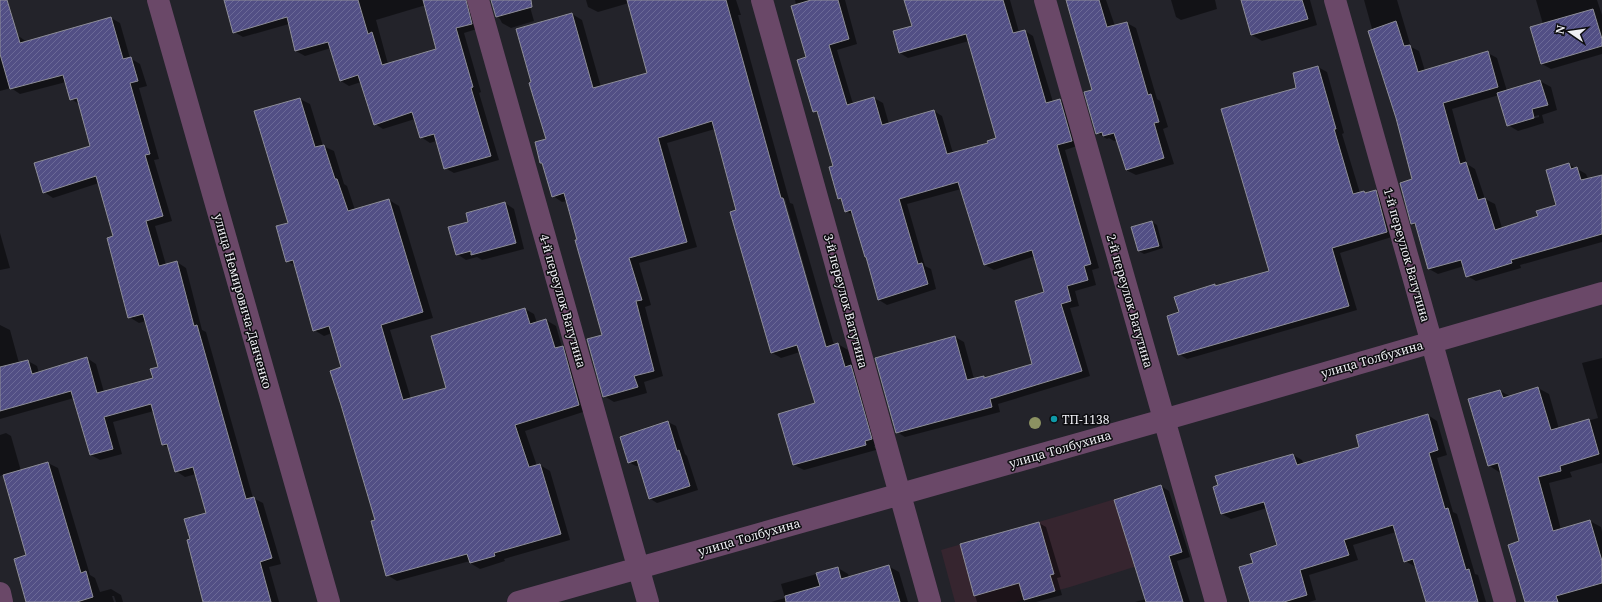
<svg xmlns="http://www.w3.org/2000/svg" width="1602" height="602" viewBox="0 0 1602 602" font-family="'Noto Serif',serif">
  <defs>
    <pattern id="building-hatch" width="6" height="6" patternUnits="userSpaceOnUse"><rect width="6" height="6" fill="#524f85"/><path d="M-1 1l2-2M0 6l6-6M5 7l2-2" fill="none" stroke="#6b6997"/></pattern>
  </defs>
  <rect width="100%" height="100%" fill="#23232a"/>
  <!-- commercial -->
  <path fill="#36252f" d="M1161,485L1182,552L1070,587L1015,602H955L941,550L1066,514Z"/>
  <!-- shadow -->
  <path fill="#0007" fill-rule="evenodd" d="M225,0H476L480,28L464,33L481,92L479,93L499,160L454,173L445,168L436,141L430,143L421,137L415,119L383,129L375,124L361,82L349,86L341,81L331,48L305,56L296,51L289,24L243,37L234,32ZM426,5L438,50L388,64L376,20Z
    M492,0H528L534,21L511,28L502,23L500,19L497,16Z
    M586,0H736L741,15H738L790,203L793,204L834,345L838,344L848,350L881,445L874,446L876,450L804,470L794,465L817,404L800,352L781,358L771,352L738,211L715,129L667,143L697,247L639,263L651,305L645,307L663,376L644,382L647,393L614,402L604,396V336L567,201L562,202L553,196L543,164L541,163L547,140L532,83L572,14L582,20L601,87L648,74L629,3L598,12L588,7ZM782,199H785L828,351L827,352Z
    M795,0H845L857,44L837,50L853,104L874,98L883,103L889,124L934,111L942,116L953,153L989,143L997,139L969,41L908,58L900,53L913,27L905,0H1010L1019,32L1025,31L1033,36L1053,102L1060,100L1069,105L1080,145L1065,150L1099,268L1092,270L1096,285L1075,291L1079,306L1070,308L1090,376L998,404L1000,412L905,437L897,432L955,337L964,342L974,379L984,377L987,378L1033,364L1045,293L1035,256L994,270L985,265L961,189L907,204L925,266L931,269L936,289L887,305L879,300L868,257L854,216L846,211L842,200L839,198L834,167L820,115L814,111L808,58Z
    M1065,0H1106L1115,26L1127,23L1136,28L1157,99L1160,101L1168,127L1163,129L1174,164L1136,175L1126,170L1117,140L1114,141L1109,138L1107,139L1097,133L1093,91L1073,20Z
    M1171,0H1215L1217,9L1181,20L1176,17Z
    M1242,0H1310L1317,25L1262,41L1252,35Z
    M1364,0H1397L1411,47L1419,51L1425,71L1488,53L1497,58L1507,91L1540,81L1551,87L1557,110L1542,115L1544,123L1518,131L1508,125L1499,95L1452,109L1467,164L1475,169L1485,199L1495,204L1502,228L1539,217L1558,206L1569,164L1586,174L1588,179L1602,176V242L1520,265L1521,268L1476,281L1467,276L1464,266L1438,274L1429,269L1416,226L1412,224L1401,183L1414,179ZM1539,115V117L1514,124V122Z
    M1536,0H1597L1602,15V54L1551,69L1542,64L1531,28L1543,24Z
    M111,18L120,23L130,58L140,64L147,86L139,88L159,159L154,160L172,221L155,226L166,265L177,262L186,268L202,330L206,332L253,498L263,503L281,564L269,567L279,602H204L191,540L207,514L196,474L185,477L176,471L170,448L163,445L154,411L113,422L122,454L100,460L91,455L74,398L0,419V325L10,330L19,363L28,361L37,366L39,373L87,358L96,364L104,392L154,379L160,367L146,321L139,323L129,317L114,237L99,183L53,198L44,192L91,147L79,104L71,99L66,82L20,94L11,88L0,91V40L17,35L27,42Z
    M1318,67L1327,72L1344,133L1342,134L1360,193L1364,192L1367,194L1376,191L1384,196L1395,236L1340,253L1357,310L1187,359L1179,354L1180,313L1214,286L1217,287L1271,271L1298,89Z
    M300,99L310,104L323,146L334,151L344,184L347,186L355,210L389,200L399,206L433,318L390,330L411,399L448,389L525,309L534,314L537,323L546,320L556,326L562,347L572,353L589,410L525,431L537,466L540,465L550,471L570,540L504,559L505,561L480,569L470,563V561L397,581L387,575L343,368L332,333L324,336L314,330L296,266L287,261L289,224Z
    M505,203L514,209L524,249L482,260L477,257L466,260L457,254L469,222Z
    M1152,222L1157,225L1163,248L1144,254L1139,251Z
    M0,233L10,268L0,270Z
    M1602,358V463L1570,472L1572,477L1549,483L1561,530L1590,521L1601,527L1602,532V602H1526L1520,542L1501,471L1499,472L1488,465L1500,391L1510,396L1538,388L1549,394L1559,429L1598,418L1582,363Z
    M1428,415L1437,421L1447,455L1437,458L1453,512L1457,514L1475,574L1478,575L1486,602H1427L1416,566H1414L1405,561L1396,532L1353,545L1358,560L1309,575L1316,600L1309,602H1251L1254,564L1278,546L1267,508L1231,519L1222,514L1293,455L1302,460L1303,464L1360,447Z
    M668,422L676,426L685,454L687,456L698,490L657,503L649,498L639,466H636L628,462L621,438Z
    M6,433L11,436L21,471L48,463L58,468L90,575L95,578L100,592L111,589L121,595L123,602H116L114,596H112L114,602H27V556L3,475L0,476V435Z
    M1161,486L1169,491L1190,557L1177,561L1190,602H1135L1146,599Z
    M1039,523L1046,527L1061,577L1057,578L1062,595L1036,602H977L961,545Z
    M888,566L899,572L908,602H771L785,598L781,584L838,568L848,574L849,578Z"/>
  <!-- building -->
  <path fill="url(#building-hatch)" stroke="#8e8e98" d="M0,0H7L20,43L111,17L123,59L131,57L138,81L130,83L150,154L145,155L163,216L146,221L159,266L177,261L194,326L197,325L246,499L254,497L272,558L260,562L271,602H203L187,540L190,539L184,519L206,513L193,467L175,472L167,444L162,445L151,404L104,417L113,449L90,455L71,391L0,411V367L28,360L32,374L87,357L97,393L153,378L150,369L158,367L143,314L128,318L107,238L113,236L96,176L43,193L34,163L90,146L77,98L70,100L63,75L10,89L0,54Z
    M224,0H358L368,34L372,32L382,65L436,49L423,0H466L472,24L456,28L473,87L471,88L491,156L444,169L434,134L420,138L412,112L374,125L358,75L340,81L328,42L295,51L287,17L233,33Z
    M491,0H531L532,7L496,17Z
    M627,0H726L781,198H783L826,347L838,343L845,367L851,365L872,439L865,441L866,445L793,465L778,414L815,403L797,345L771,353L730,212L736,210L712,121L658,138L687,242L629,258L642,300L636,301L654,371L634,376L638,387L603,397L587,339L602,335L575,240H577L564,193L552,197L542,163H540L535,142L546,139L529,83L531,82L516,29L572,13L593,88L647,73Z
    M811,0H838L849,39L829,45L847,105L874,97L882,125L934,110L947,154L988,143L987,141L996,138L966,34L899,53L893,31L912,26L904,0H1003L1013,33L1025,30L1046,103L1060,99L1072,141L1057,145L1091,264L1084,266L1088,280L1067,286L1071,301L1061,304L1082,371L990,399L992,407L896,433L875,358L955,336L967,380L984,376V378L1032,364L1015,301L1044,292L1032,250L984,265L958,182L899,199L918,264L922,263L928,284L878,300L866,257H865L851,210L845,212L841,198L838,199L829,167L833,166L817,111L813,112L797,60L806,57L791,6Z
    M1066,0H1099L1107,27L1127,22L1148,95L1151,94L1159,122L1154,123L1164,158L1126,170L1114,133L1103,136L1102,132L1096,134L1084,92L1092,90Z
    M1241,0H1302L1308,19L1251,35Z
    M1593,9L1602,39V46L1541,64L1530,27Z
    M1396,21L1404,46L1410,45L1418,72L1488,51L1498,87L1443,103L1460,164L1466,162L1478,200L1485,198L1495,230L1538,216L1536,211L1556,205L1546,170L1569,163L1571,169L1577,167L1581,180L1602,175V234L1511,260L1512,263L1466,277L1461,260L1428,269L1415,223L1411,224L1400,183L1412,179L1396,118L1368,31Z
    M1318,66L1336,129H1334L1353,194L1364,191L1365,193L1376,190L1387,232L1332,248L1349,306L1178,355L1167,316L1179,312L1174,297L1215,284V286L1269,271L1221,109L1296,88L1293,73Z
    M1540,80L1548,105L1532,109L1534,118L1507,126L1497,93Z
    M300,98L315,147L324,145L335,179H337L348,211L389,199L423,312L381,325L403,400L446,388L431,336L525,308L530,324L546,319L555,348L563,346L579,405L515,425L529,467L540,464L561,534L494,553L495,556L470,563L467,554L386,576L371,521L375,520L341,405L330,371L341,367L329,326L313,331L293,260L286,262L276,226L288,223L254,111Z
    M505,202L516,243L471,255V251L456,255L448,227L468,222L466,213Z
    M1152,221L1159,246L1138,251L1131,227Z
    M1538,387L1551,430L1589,419L1599,454L1560,466L1561,471L1538,477L1553,531L1590,520L1602,561V583L1556,596L1558,602H1525L1508,545L1519,541L1498,463L1488,466L1468,399L1500,390L1503,398Z
    M1428,414L1438,450L1429,453L1445,509L1448,508L1466,570L1469,569L1478,602H1426L1413,559L1404,562L1393,525L1344,540L1349,555L1300,570L1307,595L1284,602H1250L1239,567L1253,563L1250,554L1277,545L1264,502L1221,514L1213,487L1218,485L1215,476L1293,454L1297,465L1359,447L1356,435Z
    M668,421L677,451L679,450L690,486L649,499L637,460L628,463L620,437Z
    M48,462L81,573L86,571L93,597L77,602H26L14,559L26,555L3,475Z
    M1161,485L1182,552L1169,556L1183,602H1146L1114,500Z
    M1039,522L1054,574L1050,575L1055,591L1024,600L1019,583L974,596L960,544Z
    M889,565L900,602H786L785,596L820,586L816,573L838,567L841,579Z"/>
  <g fill="none" stroke-linecap="round" stroke-linejoin="round">
    <!-- street -->
    <path stroke="#6a4868" stroke-width="22" d="M158,0L329,602
      M478,0L648,602
      M762,0L930,602
      M1045,0L1216,602
      M1335,0L1505,602
      M0,593L2,602
      M518,602L1163,420L1602,293"/>
  </g>
  <!-- trees -->
  <circle fill="#8c9262" cx="1035" cy="423" r="6"/>
  <!-- markers -->
  <circle fill="#0f9aa8" stroke="#0d0d10" stroke-width="1.5" cx="1054" cy="419" r="4"/>
  <g text-anchor="middle" dominant-baseline="central" stroke-width="3" stroke-linejoin="round" paint-order="stroke">
    <!-- street labels -->
    <g font-size="12" fill="#efeff4" stroke="#0d0d10">
      <text transform="translate(1407 255) rotate(74)">1-й переулок Ватутина</text>
      <text transform="translate(243 301) rotate(74)">улица Немировича-Данченко</text>
      <text transform="translate(563 301) rotate(74)">4-й переулок Ватутина</text>
      <text transform="translate(846 301) rotate(75)">3-й переулок Ватутина</text>
      <text transform="translate(1130 301) rotate(74)">2-й переулок Ватутина</text>
      <text transform="translate(1372 359) rotate(-16)">улица Толбухина</text>
      <text transform="translate(1060 449) rotate(-16)">улица Толбухина</text>
      <text transform="translate(749 537) rotate(-16)">улица Толбухина</text>
    </g>
    <!-- poi labels -->
    <g font-size="12" fill="#efeff4" stroke="#0d0d10" text-anchor="start">
      <text x="1062" y="419">ТП-1138</text>
    </g>
  </g>
  <!-- north arrow -->
  <g transform="translate(1570 32) rotate(283)" stroke="#0d0d10" stroke-width="3" paint-order="stroke">
  <path d="M0-3L7 15L0 10L-7 15Z" fill="#efeff4"/>
  <text y="-6" font-size="11" font-weight="bold" text-anchor="middle" fill="#efeff4">N</text>
  </g>
</svg>
